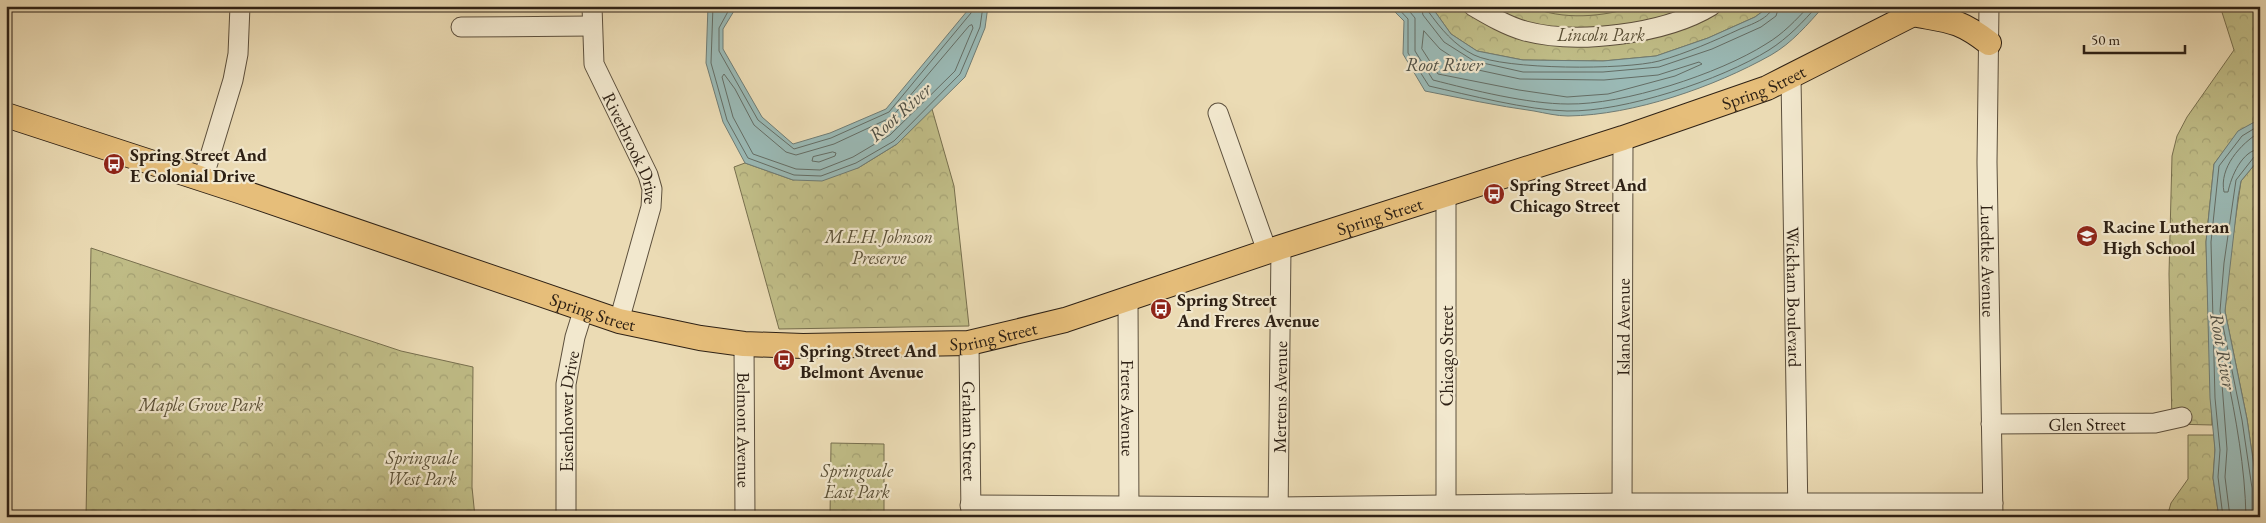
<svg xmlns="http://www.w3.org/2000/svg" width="2266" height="523" viewBox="0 0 2266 523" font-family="'EB Garamond',serif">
  <defs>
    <pattern id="park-crowns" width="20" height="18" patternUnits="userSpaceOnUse" patternTransform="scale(1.25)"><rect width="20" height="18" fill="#c0bd87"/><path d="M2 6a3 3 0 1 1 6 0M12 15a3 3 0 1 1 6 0" fill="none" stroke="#a5a274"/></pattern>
  </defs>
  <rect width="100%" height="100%" fill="#ebdbb4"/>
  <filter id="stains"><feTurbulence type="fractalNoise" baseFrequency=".004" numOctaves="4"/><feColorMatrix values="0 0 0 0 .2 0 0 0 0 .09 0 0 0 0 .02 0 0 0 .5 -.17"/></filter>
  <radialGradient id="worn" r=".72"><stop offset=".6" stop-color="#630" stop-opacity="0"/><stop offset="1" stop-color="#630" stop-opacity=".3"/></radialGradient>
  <!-- park -->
  <path fill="url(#park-crowns)" stroke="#776f4e" d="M1431,6H1770L1755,17L1708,38L1656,56L1603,61L1523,60L1477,51L1451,34Z
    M2220,6H2260V119L2238,132L2214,164L2206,242L2212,425L2172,424L2169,274L2172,156L2177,136L2187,117L2234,50Z
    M932,109L954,186L969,326L779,329L734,167L745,163L793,180L858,168L897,144Z
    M2260,158V517H2257V487L2247,419L2225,311L2229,263L2241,181Z
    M91,248L401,351L473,367L472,487L475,517H86Z
    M2188,435H2214L2215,450L2213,478L2219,517H2167L2171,503L2188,479Z
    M831,443L884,444V517H830Z"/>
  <!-- garden -->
  <path fill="#c0bd87" stroke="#776f4e" d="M1529,6H1637C1604,17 1562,21 1529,6Z"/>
  <!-- water -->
  <path fill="#9ab9b5" stroke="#6f7c75" d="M708,6H737L723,29V49L762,117L793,144L830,133L886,109L968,10V6H988L985,28L965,77L897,144L858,168L822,181L793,180L745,163L723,122L706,63Z
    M760,6H843L832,11L770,9Z
    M1389,6H1431L1451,34L1477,51L1523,60L1603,61L1656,56L1708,38L1755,17L1770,6H1824C1808,24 1792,43 1771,55C1714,87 1634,115 1568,116C1557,116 1545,113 1534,111C1497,106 1461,98 1425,91L1403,54L1404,21Z
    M2260,119V158L2241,181L2238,197L2225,311L2247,419L2257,487V517H2219L2213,478L2215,450L2210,398L2206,242L2214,164L2238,131Z"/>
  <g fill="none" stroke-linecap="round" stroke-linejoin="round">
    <!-- shore -->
    <path stroke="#646d65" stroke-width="1" d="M713,6L711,63L727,120L748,158L794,175L821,176L856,163L894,141L960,74L980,27L983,6
      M731,6L719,28V51L758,120L794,149L831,138L889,112L971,13L973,6
      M1396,6L1408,19V53L1429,86C1469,95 1527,110 1567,111C1624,112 1721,80 1769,50C1788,38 1803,22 1817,6
      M1405,6L1415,18V51L1433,80C1472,90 1528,104 1568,104C1623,105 1719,74 1766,44C1783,34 1796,20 1809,6
      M1421,6L1423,15L1444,42L1474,61L1523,72H1603L1659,67L1712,49L1761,27L1776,16L1779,6
      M1427,6L1428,11C1441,29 1454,45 1474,55C1505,70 1625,70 1659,61C1687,53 1714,41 1740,29C1750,25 1771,18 1773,6
      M972,25L973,28L955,71L890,135L853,157L820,170L796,169L753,154L733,117L722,77L724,74L735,89L754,125L786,152L796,155L834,144L892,117L969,26Z
      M1424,31L1440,49L1469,68L1520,79L1604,80L1658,75L1699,62L1702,64L1675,76L1608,94L1567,97L1519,90L1438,74L1422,49Z
      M2260,132C2240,144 2219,168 2224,192H2228C2231,177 2242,150 2260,149
      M833,152L836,153L835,156L819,162L812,161L813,157Z
      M2223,517L2218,477L2220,450L2215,398L2211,242L2219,166L2242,136L2260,125
      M2230,517L2225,477L2227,449L2221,371L2223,368L2226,370C2236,419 2245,467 2246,517
      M2252,517V488L2242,420L2220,311L2224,263L2236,180L2254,157L2260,155"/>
    <!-- minor casing -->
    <g stroke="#5d503d" stroke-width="21">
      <g id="minor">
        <path id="s1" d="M592,6L594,64L648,175L652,189L651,207L619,321"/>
        <path d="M1473,6C1490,16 1507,26 1525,31C1577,45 1665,34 1711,6"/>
        <path id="s2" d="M1989,6L1987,162L1993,517"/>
        <path d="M461,27L592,26"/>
        <path id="s3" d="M1791,77L1798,517"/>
        <path d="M1218,113L1267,251"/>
        <path d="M203,179L233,80L238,54L240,6"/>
        <path d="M1446,195V517"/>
        <path id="s4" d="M1128,299L1129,517"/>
        <path id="s5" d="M969,343L971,517"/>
        <path id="s6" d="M744,344L745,517"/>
        <path id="s7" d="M1991,424L2155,423L2182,417"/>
        <path d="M970,505L1278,507L1622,503H1993"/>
        <path id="s8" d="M566,517V384L575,337L584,308"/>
        <path id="s9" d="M1278,517L1281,247"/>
        <path id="s10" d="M1622,517L1623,138"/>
      </g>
    </g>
    <!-- major casing -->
    <g stroke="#2e2115" stroke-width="26">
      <g id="major">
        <path d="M1912,14C1949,21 1958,19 1989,43"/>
        <path id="s11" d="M6,115L242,192L619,321L700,338L744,344L803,346L969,343L1065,320L1281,247L1623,138L1767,88L1929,6"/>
      </g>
    </g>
    <!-- minor -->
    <use href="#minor" stroke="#f2e8ce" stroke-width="19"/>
    <!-- major -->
    <use href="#major" stroke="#e6be7a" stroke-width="24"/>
  </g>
  <!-- icons -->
  <defs>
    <g id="bus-disc" transform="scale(1.125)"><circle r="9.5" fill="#8f2418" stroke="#f2e8ce"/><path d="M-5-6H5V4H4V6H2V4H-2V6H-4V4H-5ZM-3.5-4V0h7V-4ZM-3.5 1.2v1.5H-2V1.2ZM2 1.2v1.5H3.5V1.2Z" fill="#fff"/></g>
    <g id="school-disc" transform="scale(1.125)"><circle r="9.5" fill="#8f2418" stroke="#f2e8ce"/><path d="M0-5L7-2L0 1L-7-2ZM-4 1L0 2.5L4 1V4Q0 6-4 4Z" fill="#fff"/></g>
  </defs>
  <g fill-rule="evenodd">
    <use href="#bus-disc" x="114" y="164"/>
    <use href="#bus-disc" x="1494" y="194"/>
    <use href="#school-disc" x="2087" y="236"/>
    <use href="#bus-disc" x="1161" y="309"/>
    <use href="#bus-disc" x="784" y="360"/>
  </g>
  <g text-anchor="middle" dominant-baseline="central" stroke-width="4.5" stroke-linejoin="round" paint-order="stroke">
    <!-- park labels -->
    <g font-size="18" font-style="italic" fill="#5a5037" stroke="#f2e8ce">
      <text x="1601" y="34">Lincoln Park</text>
      <text x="879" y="236">M.E.H. Johnson<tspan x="879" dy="21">Preserve</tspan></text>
      <text x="201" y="404">Maple Grove Park</text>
      <text x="422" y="457">Springvale<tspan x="422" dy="21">West Park</tspan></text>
      <text x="857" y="470">Springvale<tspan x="857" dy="21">East Park</tspan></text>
    </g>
    <!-- street labels -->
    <g font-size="18" fill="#2e2115" stroke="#f2e8ce">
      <text stroke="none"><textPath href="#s11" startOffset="1834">Spring Street</textPath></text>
      <text stroke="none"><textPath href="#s1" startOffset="151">Riverbrook Drive</textPath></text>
      <text stroke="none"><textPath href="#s11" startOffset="1429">Spring Street</textPath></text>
      <text stroke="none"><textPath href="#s2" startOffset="255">Luedtke Avenue</textPath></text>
      <text stroke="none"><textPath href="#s3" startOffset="220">Wickham Boulevard</textPath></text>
      <text stroke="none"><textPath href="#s11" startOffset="619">Spring Street</textPath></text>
      <text stroke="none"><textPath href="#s10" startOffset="190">Island Avenue</textPath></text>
      <text stroke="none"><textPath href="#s11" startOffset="1024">Spring Street</textPath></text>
      <text transform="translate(1446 356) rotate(-90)">Chicago Street</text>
      <text stroke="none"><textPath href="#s9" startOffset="120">Mertens Avenue</textPath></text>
      <text stroke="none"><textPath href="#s4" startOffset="109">Freres Avenue</textPath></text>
      <text stroke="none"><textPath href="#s8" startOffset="106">Eisenhower Drive</textPath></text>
      <text stroke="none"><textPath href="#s7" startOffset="96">Glen Street</textPath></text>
      <text stroke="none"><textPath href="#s6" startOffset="86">Belmont Avenue</textPath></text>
      <text stroke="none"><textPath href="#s5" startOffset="88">Graham Street</textPath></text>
    </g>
    <!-- poi labels -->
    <g font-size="18" font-weight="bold" fill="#2e2115" stroke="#f2e8ce" text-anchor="start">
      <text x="130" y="154">Spring Street And<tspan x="130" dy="21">E Colonial Drive</tspan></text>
      <text x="1510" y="184">Spring Street And<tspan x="1510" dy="21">Chicago Street</tspan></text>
      <text x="2103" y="226">Racine Lutheran<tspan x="2103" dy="21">High School</tspan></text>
      <text x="1177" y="299">Spring Street<tspan x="1177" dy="21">And Freres Avenue</tspan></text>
      <text x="800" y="350">Spring Street And<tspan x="800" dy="21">Belmont Avenue</tspan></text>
    </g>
    <!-- water labels -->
    <g font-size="19" font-style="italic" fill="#4e4f45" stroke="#f2e8ce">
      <text x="1444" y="64">Root River</text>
      <text transform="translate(900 112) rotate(-42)">Root River</text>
      <text transform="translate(2223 351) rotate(80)">Root River</text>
    </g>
  </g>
  <!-- margin -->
  <rect width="2266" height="523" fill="none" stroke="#ebdbb4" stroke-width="25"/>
  <rect x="8" y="8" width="2251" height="508" fill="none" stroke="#2e2115" stroke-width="2.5"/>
  <rect x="12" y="12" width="2241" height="498" fill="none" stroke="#2e2115"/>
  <!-- scale -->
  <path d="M2084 45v8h101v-8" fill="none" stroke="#2e2115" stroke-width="2.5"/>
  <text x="2091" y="45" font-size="15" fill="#2e2115" stroke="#f2e8ce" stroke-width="4" paint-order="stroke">50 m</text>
  <rect width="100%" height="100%" filter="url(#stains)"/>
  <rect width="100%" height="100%" fill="url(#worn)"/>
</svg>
